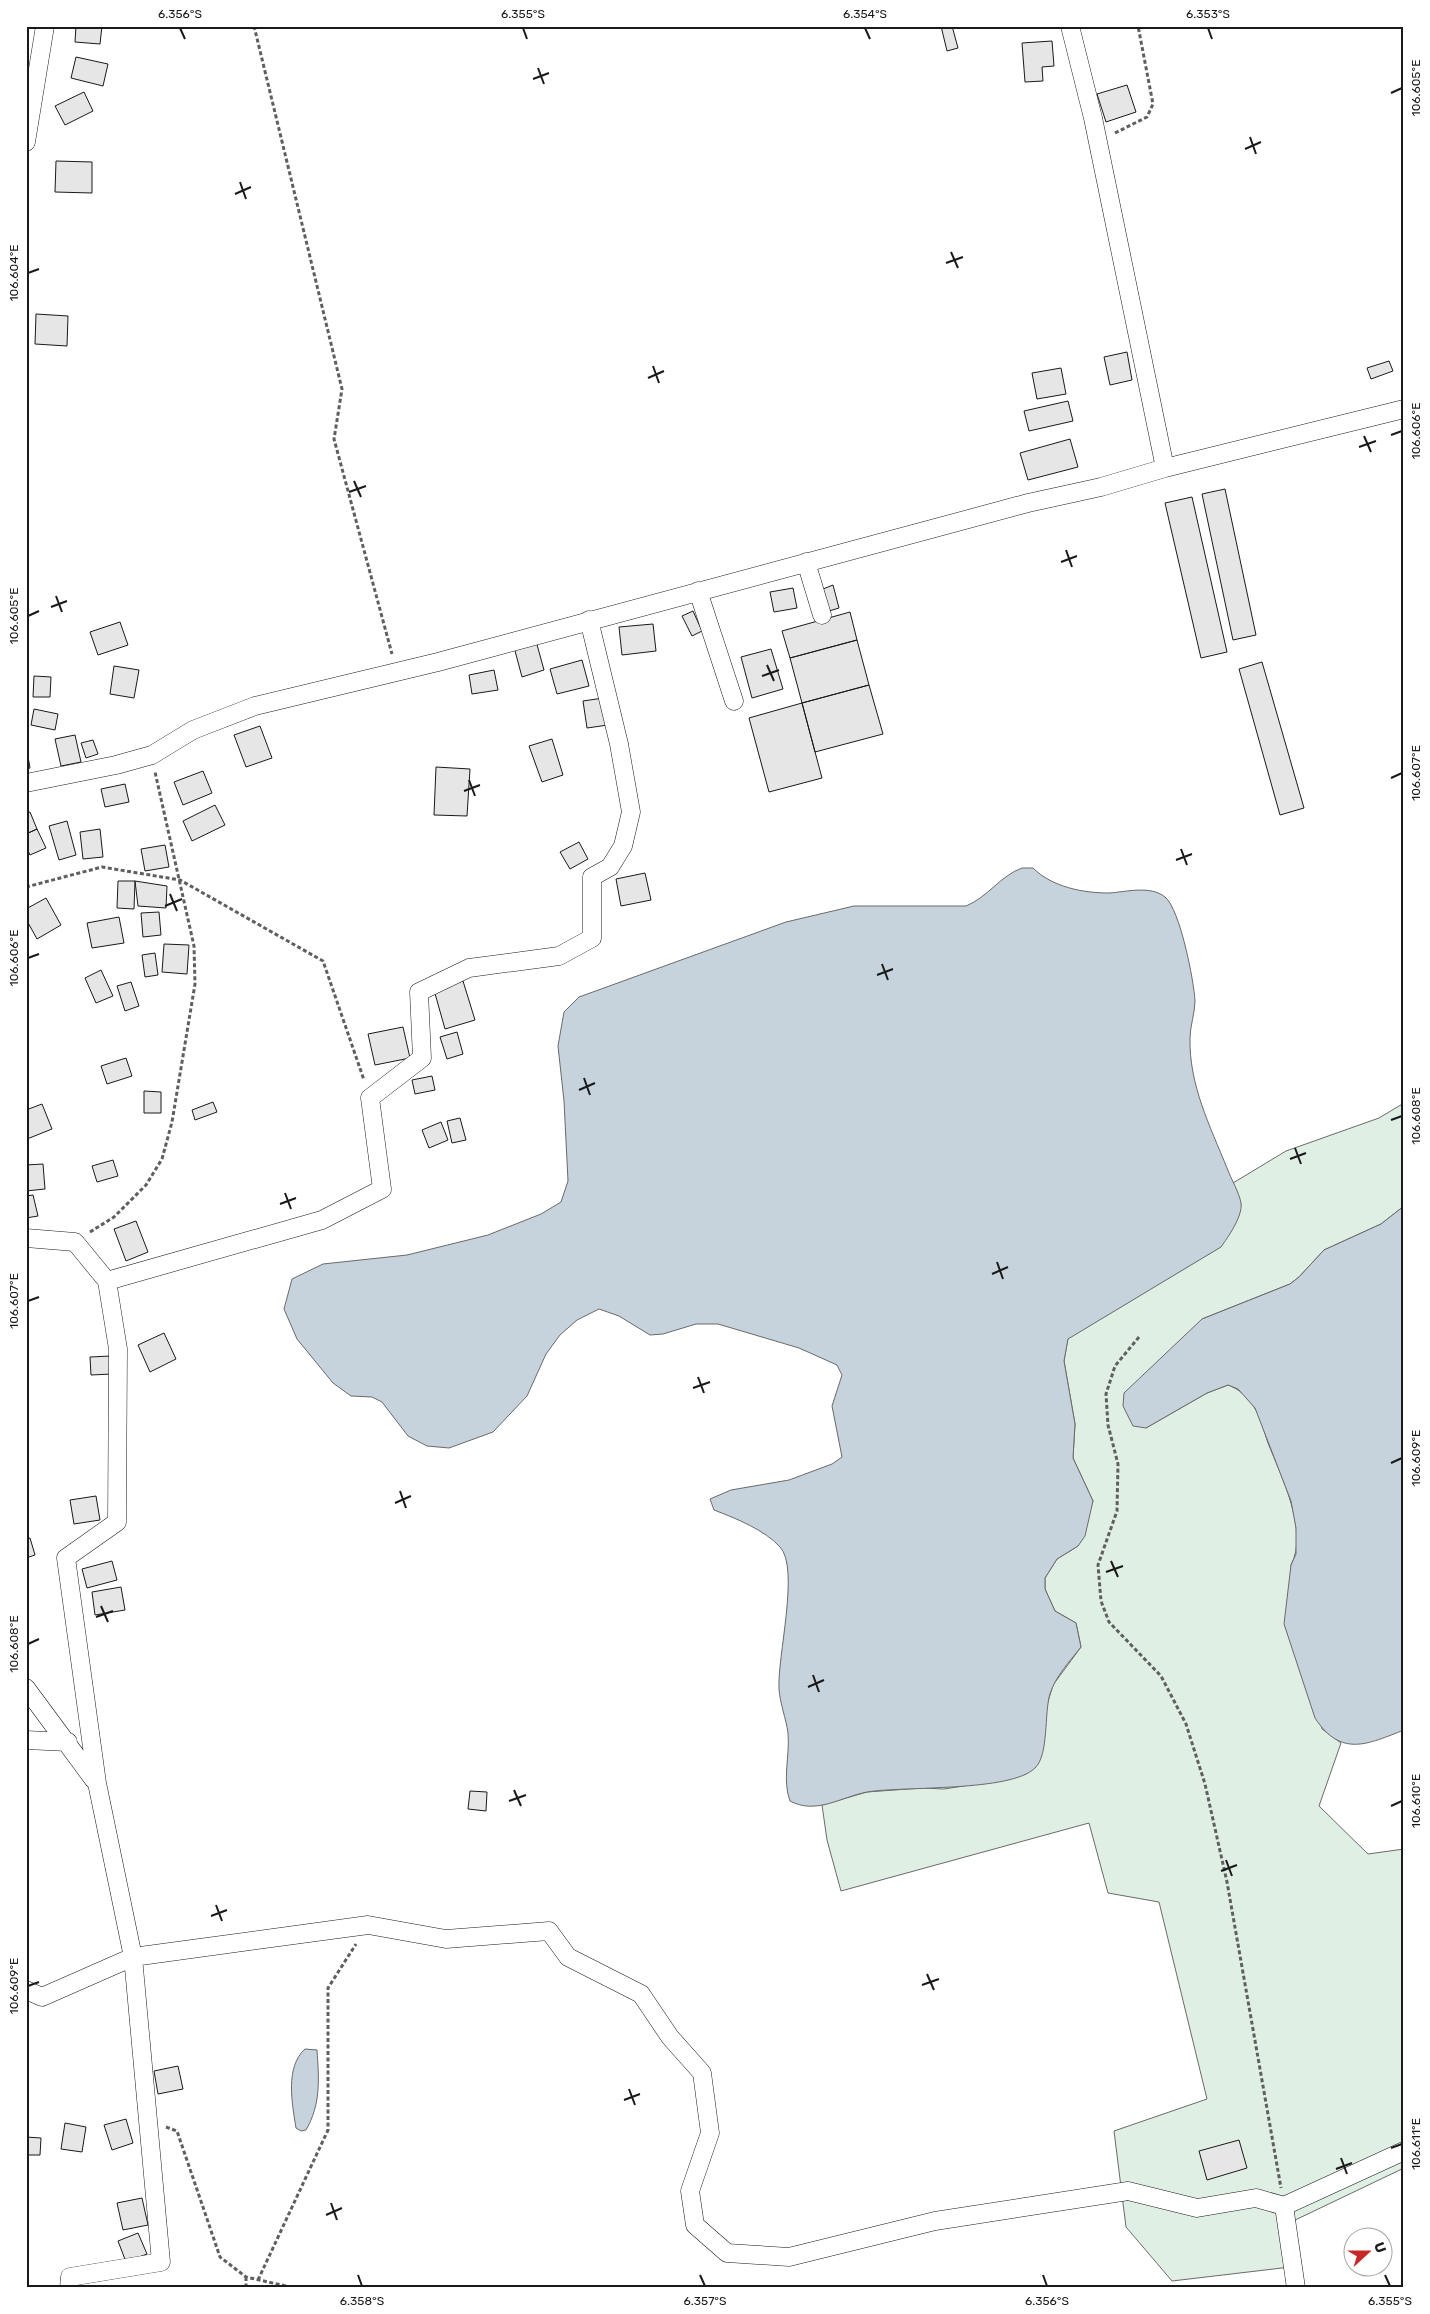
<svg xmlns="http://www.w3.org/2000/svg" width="1430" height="2314" viewBox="0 0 1430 2314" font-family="Rubik,sans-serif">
  <rect width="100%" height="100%" fill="#fff"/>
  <!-- green -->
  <path fill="#e0efe3" stroke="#6a6a6a" d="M1404,1103V1206L1381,1224L1324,1250L1299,1277L1290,1284L1202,1319L1146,1428L1207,1393L1228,1385C1239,1389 1248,1397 1254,1407C1261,1417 1264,1432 1268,1443C1281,1476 1309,1531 1291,1565L1322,1729L1341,1743L1319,1806L1368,1854L1404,1849V2168L1291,2222L1299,2266L1172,2281L1126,2227L1114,2131L1207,2099L1159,1902L1108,1893L1089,1823L841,1891L827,1840L822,1805L867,1792L922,1788L944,1789L1002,1780L1026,1774L1053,1685L1081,1647L1076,1623L1055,1611L1045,1589V1578L1057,1559L1078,1546L1093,1501L1073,1458L1075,1424L1064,1361L1068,1338L1220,1247L1241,1205L1233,1183L1286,1151L1379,1118Z"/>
  <!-- water -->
  <path fill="#c6d2dc" stroke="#6a6a6a" d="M1022,868H1033C1052,887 1083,893 1109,893C1126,892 1150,885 1165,897C1180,909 1194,981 1195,1001C1195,1013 1190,1026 1190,1038C1189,1085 1210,1126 1227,1168C1231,1179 1239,1192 1241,1203C1243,1216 1228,1237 1221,1247L1068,1339L1064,1361L1075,1424L1073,1458L1093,1501L1085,1536L1078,1546L1057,1559L1045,1578V1589L1055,1611L1076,1623L1081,1647C1070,1661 1055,1677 1050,1694C1044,1713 1049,1755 1035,1768C1011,1792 903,1786 867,1792C841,1797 816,1815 790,1801C782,1780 790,1756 788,1733C786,1718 780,1704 779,1689C777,1658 800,1568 780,1547C765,1530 735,1518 714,1510L710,1499L731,1490L789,1480L832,1464L842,1457L832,1406L842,1375L837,1365L799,1348L718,1324H696L663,1334L650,1335L619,1316L599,1309L577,1320L560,1335L546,1354L527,1396L493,1432L449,1448L427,1446L408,1436L382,1402L372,1397L351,1396L333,1383L297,1339L284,1309L292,1279L323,1264L407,1255L488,1235L541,1214L561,1202L568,1181L564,1101L558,1046L564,1012L579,997L786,922L854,906H966C988,897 1000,876 1022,868Z
    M1404,1206V1730C1368,1744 1341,1758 1315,1718L1284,1624L1291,1565L1296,1554V1528L1291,1501L1255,1408L1238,1389L1228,1385L1207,1393L1146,1428L1133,1426L1123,1406L1124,1393L1202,1319L1290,1284L1299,1277L1324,1250L1381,1224Z
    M305,2049L317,2050C319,2079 321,2104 306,2130L301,2131L296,2128C292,2103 285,2067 305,2049Z"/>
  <!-- building -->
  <path fill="#e6e6e6" stroke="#1a1a1a" d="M76,26H102L100,44L75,42Z
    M941,26H952L958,48L947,51Z
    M1052,41L1054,66L1042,67L1043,81L1025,82L1022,43Z
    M76,57L108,64L103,86L71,78Z
    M1127,85L1136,112L1106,122L1097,94Z
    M84,92L93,111L65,125L55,106Z
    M56,161L92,162V193L55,192Z
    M36,314L68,316L67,346L35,344Z
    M1127,352L1132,380L1110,385L1104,357Z
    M1389,361L1393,371L1371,379L1367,368Z
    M1061,368L1066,394L1037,399L1032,373Z
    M1068,401L1073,421L1029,431L1024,411Z
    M1070,439L1078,467L1028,480L1020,453Z
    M1225,489L1256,635L1233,640L1202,494Z
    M1192,497L1227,652L1201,658L1165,503Z
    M833,585L839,608L829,611L823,589Z
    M793,588L797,608L774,612L770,592Z
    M693,611L702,631L692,636L682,616Z
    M850,612L857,640L790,658L782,631Z
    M120,622L128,645L98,655L90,632Z
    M653,624L656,651L622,655L619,627Z
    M857,640L869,685L802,703L790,658Z
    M536,641L544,670L522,677L514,647Z
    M771,649L783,689L752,698L741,657Z
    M582,660L589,686L557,694L550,669Z
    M1262,662L1304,808L1280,815L1239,669Z
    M114,666L139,670L134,698L110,694Z
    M494,670L498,690L472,694L469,675Z
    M34,676L51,677L50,697H33Z
    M869,685L883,734L815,752L802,703Z
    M603,698L608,725L587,728L583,701Z
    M802,703L822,778L769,792L749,718Z
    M34,709L58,714L55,730L31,725Z
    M260,726L272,758L246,767L234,735Z
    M75,735L81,762L61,766L55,739Z
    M552,739L563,775L542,782L529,746Z
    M93,740L98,754L86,758L81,743Z
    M26,745L30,768L26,769Z
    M436,767L470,769L467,816L434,815Z
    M203,771L212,793L183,805L174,782Z
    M125,784L129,802L105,807L101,789Z
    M215,805L225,825L192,841L183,821Z
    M30,812L37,829L26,834V813Z
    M67,821L76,855L59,860L49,826Z
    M37,829L46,848L30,855L26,846V834Z
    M100,829L103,857L83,859L80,832Z
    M579,842L588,859L570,869L560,852Z
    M165,845L169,867L145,871L141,849Z
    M645,873L651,900L621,906L616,879Z
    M118,881H135L134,909L117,908Z
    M135,881L167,886L166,908L138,906Z
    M46,898L61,925L37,939L26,919V909Z
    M159,912L161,935L143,937L141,913Z
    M119,917L124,943L92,948L87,923Z
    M164,944L189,945L187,974L162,972Z
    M155,953L158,975L145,977L142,955Z
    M101,970L113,996L96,1003L85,978Z
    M463,981L475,1020L445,1029L434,990Z
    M131,982L139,1006L125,1011L117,986Z
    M403,1027L410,1058L375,1065L368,1034Z
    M457,1032L463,1054L447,1059L440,1037Z
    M126,1058L132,1076L107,1084L101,1066Z
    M432,1076L435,1090L415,1094L412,1080Z
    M144,1091L161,1092V1113H144Z
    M213,1102L217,1112L195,1120L192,1110Z
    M42,1104L52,1129L27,1139L26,1110Z
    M460,1118L466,1140L452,1143L447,1121Z
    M441,1122L448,1140L429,1148L422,1130Z
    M113,1160L118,1176L97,1182L92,1166Z
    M43,1164L45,1189L26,1191V1165Z
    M33,1195L38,1216L26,1218V1196Z
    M136,1221L148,1252L126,1261L114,1229Z
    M164,1333L176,1359L150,1372L138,1345Z
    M111,1356L112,1374L91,1375L90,1357Z
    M96,1496L100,1520L74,1524L70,1500Z
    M30,1538L35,1555L26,1558V1539Z
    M112,1561L117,1580L87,1588L82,1569Z
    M121,1587L125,1610L95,1615L92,1592Z
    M470,1791L487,1792L486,1811L468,1809Z
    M178,2066L183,2089L158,2094L154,2071Z
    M126,2119L133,2143L112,2150L104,2125Z
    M65,2123L86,2127L82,2152L61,2149Z
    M26,2137L41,2138L40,2155H26Z
    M1239,2140L1247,2168L1207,2180L1199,2151Z
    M142,2198L148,2225L123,2230L117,2203Z
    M138,2233L147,2254L126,2262L118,2241Z"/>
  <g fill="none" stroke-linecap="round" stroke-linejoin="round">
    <!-- street casing -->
    <g stroke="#1a1a1a" stroke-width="19">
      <path id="street" d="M1070,26L1093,118L1165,468
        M26,142L45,26
        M806,562L822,615
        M698,591L734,701
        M26,783L116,765L152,755L193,730L255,706L438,662L1028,503L1101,487L1165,468L1404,409
        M26,1238L75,1242L107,1281L118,1349L117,1522L66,1558L97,1783L133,1957L161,2262L70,2277L69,2288
        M107,1281L322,1220L382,1189L370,1098L422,1058L419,992L469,968L559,956L592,938V877L610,867L623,846L631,812L619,744L589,620
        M26,1688L94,1780
        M26,1740L68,1742
        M26,1990L42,1997L133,1957L368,1925L446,1939L549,1931L568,1957L641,1994L670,2037L702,2073L710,2133L690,2191L695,2225L727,2253L789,2257L935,2221L1128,2191L1197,2208L1256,2198L1284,2206L1404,2151
        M1284,2206L1296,2288"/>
    </g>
    <!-- path -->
    <path stroke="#5f5f5f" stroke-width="3" stroke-dasharray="4 2.5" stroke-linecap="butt" d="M254,26L342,389L334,439L392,654
      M1115,133L1147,117L1153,104L1138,26
      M26,887L102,867L180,880L323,961L364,1080
      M90,1232L114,1217L146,1185L162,1159L172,1122L195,984L194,946L155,772
      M1139,1337L1115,1366L1106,1394L1108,1425L1118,1464L1117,1511L1098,1565L1101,1601L1109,1622L1161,1676L1186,1724L1205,1784L1227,1882L1281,2188
      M166,2127L177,2131L220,2257L246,2277L295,2288
      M246,2277V2288
      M258,2280L328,2130V1988L356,1944"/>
    <!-- street -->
    <use href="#street" stroke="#fff" stroke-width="18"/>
  </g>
  <!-- ticks -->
  <path fill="none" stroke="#1a1a1a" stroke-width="2" d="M180,28L185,39M523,28L527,39M865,28L870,39M1208,28L1212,39M538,68L544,84M533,79L549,73M1391,93L1402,88M1250,137L1256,154M1245,149L1261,142M240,182L246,199M235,194L251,187M951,252L958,268M946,263L963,257M28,273L39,269M653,366L659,383M648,378L664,371M1391,435L1402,431M1364,436L1371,452M1359,447L1376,441M354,481L361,497M349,492L366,486M1066,550L1072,567M1061,562L1077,556M56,596L62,612M51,607L67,601M28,616L39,611M767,665L774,681M762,676L779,670M1391,778L1402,773M469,780L475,796M464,791L480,785M1181,849L1187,865M1176,860L1192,854M170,894L177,911M165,906L182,899M28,958L39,954M882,964L888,980M877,975L893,969M584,1078L590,1095M579,1090L595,1083M1391,1120L1402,1116M1295,1148L1301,1164M1290,1159L1306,1153M285,1193L291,1209M280,1204L296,1198M997,1262L1003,1279M992,1274L1008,1267M28,1301L39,1297M698,1377L704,1393M693,1388L710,1382M1391,1463L1402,1458M400,1491L406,1508M395,1503L411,1496M1111,1561L1118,1577M1106,1572L1123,1566M101,1606L108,1622M96,1617L113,1611M28,1644L39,1639M813,1675L819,1692M808,1687L824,1680M514,1790L521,1806M509,1801L526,1795M1391,1806L1402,1801M1226,1860L1232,1876M1221,1871L1237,1865M216,1905L222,1921M211,1916L227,1910M927,1974L934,1990M922,1985L939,1979M28,1986L39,1982M629,2089L635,2105M624,2100L640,2094M1391,2148L1402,2144M1341,2158L1347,2174M1336,2169L1352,2163M331,2203L337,2220M326,2215L342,2208M358,2275L362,2286M700,2275L705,2286M1043,2275L1047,2286M1385,2275L1390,2286"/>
  <!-- border -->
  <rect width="1430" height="2314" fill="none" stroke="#ffffff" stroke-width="55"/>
  <!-- north arrow -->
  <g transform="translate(1368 2252) rotate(69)"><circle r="24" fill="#ffffff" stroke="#a3a3a3"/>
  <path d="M0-4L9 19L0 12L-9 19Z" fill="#c62828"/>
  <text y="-8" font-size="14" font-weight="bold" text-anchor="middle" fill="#1a1a1a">U</text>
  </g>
  <rect x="28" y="28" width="1374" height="2258" fill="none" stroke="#1a1a1a" stroke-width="2"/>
  <g font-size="12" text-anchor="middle" fill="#1a1a1a">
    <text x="180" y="18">6.356°S</text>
    <text x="523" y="18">6.355°S</text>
    <text x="865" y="18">6.354°S</text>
    <text x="1208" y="18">6.353°S</text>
    <text transform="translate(1416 88) rotate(-90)" y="4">106.605°E</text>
    <text transform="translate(14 273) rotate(-90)" y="4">106.604°E</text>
    <text transform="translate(1416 431) rotate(-90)" y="4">106.606°E</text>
    <text transform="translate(14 616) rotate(-90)" y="4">106.605°E</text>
    <text transform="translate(1416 773) rotate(-90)" y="4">106.607°E</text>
    <text transform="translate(14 958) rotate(-90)" y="4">106.606°E</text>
    <text transform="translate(1416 1116) rotate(-90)" y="4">106.608°E</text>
    <text transform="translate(14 1301) rotate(-90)" y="4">106.607°E</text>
    <text transform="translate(1416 1458) rotate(-90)" y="4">106.609°E</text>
    <text transform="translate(14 1644) rotate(-90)" y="4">106.608°E</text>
    <text transform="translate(1416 1801) rotate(-90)" y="4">106.610°E</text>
    <text transform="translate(14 1986) rotate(-90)" y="4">106.609°E</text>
    <text transform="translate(1416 2144) rotate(-90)" y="4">106.611°E</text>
    <text x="362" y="2305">6.358°S</text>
    <text x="705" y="2305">6.357°S</text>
    <text x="1047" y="2305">6.356°S</text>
    <text x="1390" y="2305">6.355°S</text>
  </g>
</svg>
